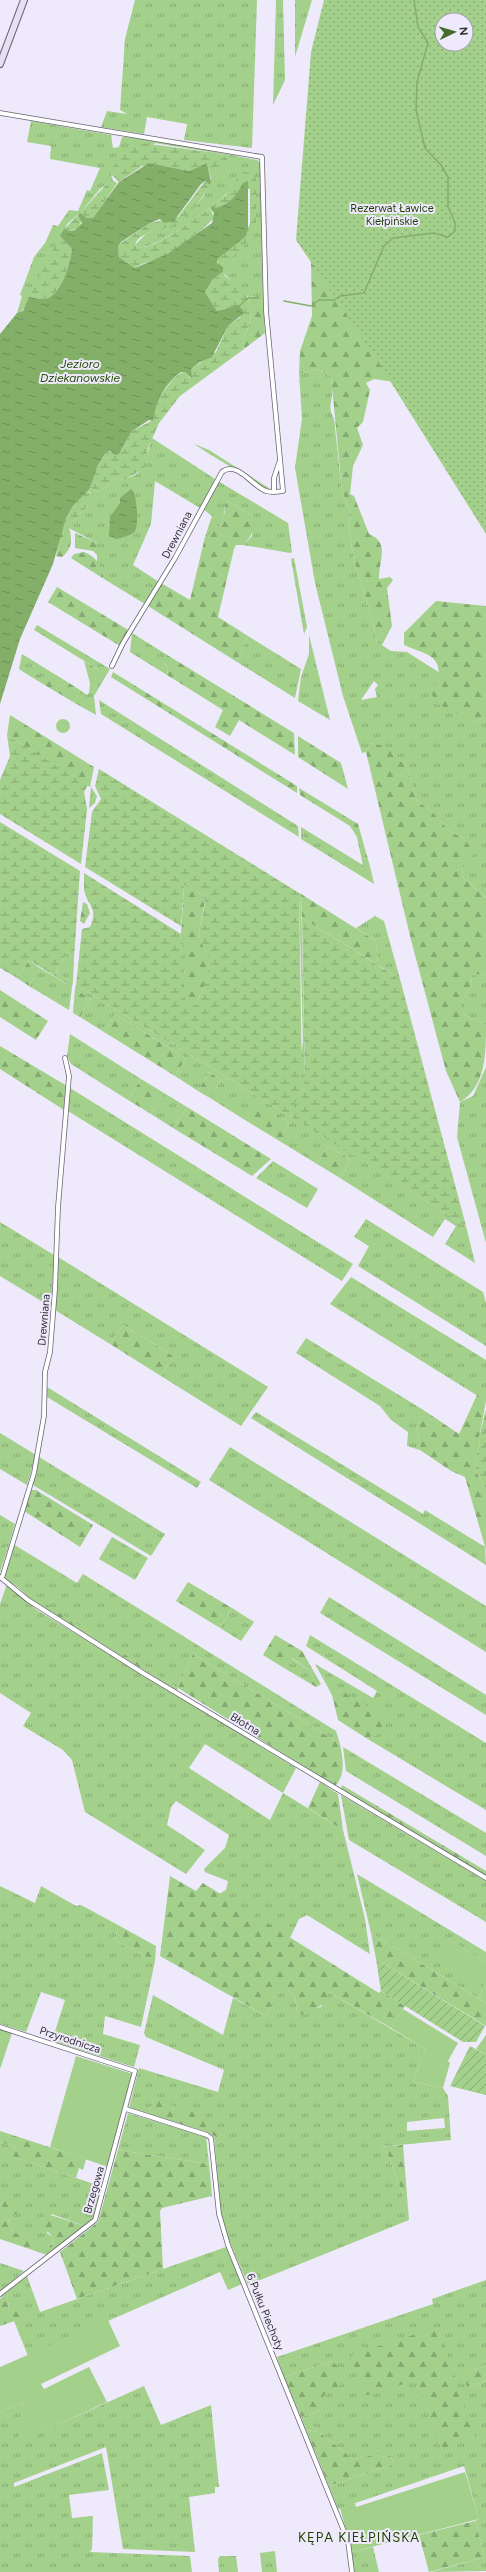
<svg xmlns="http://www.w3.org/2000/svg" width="486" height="2572" viewBox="0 0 486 2572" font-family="Figtree,sans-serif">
  <defs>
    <pattern id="grass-tufts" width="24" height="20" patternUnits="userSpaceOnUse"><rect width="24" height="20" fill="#a3d08a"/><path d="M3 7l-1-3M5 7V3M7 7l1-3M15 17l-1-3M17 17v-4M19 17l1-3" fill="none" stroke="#85a972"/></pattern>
    <pattern id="forest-firs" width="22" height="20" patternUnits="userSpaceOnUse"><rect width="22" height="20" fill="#a3d08a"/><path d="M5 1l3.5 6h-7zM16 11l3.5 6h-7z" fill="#85a972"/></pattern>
    <pattern id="wetland-marsh" width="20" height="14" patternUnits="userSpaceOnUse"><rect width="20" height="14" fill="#a3d08a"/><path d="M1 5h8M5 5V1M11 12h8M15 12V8" fill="none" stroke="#85a972"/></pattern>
    <pattern id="park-dots" width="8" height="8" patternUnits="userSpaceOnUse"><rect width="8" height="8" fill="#a3d08a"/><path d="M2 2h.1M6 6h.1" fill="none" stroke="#85a972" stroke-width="1.8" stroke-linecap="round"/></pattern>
    <pattern id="garden-furrows" width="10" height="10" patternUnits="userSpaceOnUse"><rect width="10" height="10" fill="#a3d08a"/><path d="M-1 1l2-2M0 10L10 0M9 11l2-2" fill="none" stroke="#85a972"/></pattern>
    <pattern id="water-ripples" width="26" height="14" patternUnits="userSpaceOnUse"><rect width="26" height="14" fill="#83af69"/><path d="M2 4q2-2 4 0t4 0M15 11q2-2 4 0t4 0" fill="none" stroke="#6c8f57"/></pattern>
  </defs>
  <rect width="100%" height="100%" fill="#efeafb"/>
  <!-- grass -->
  <path fill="url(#grass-tufts)" fill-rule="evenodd" d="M135,0H257L252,148L184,140L187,124L147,117L144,134L101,127L107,111L127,114L120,110L125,39Z
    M276,0H283L285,80L273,105Z
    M295,0H312L295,57Z
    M31,121L111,135L113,148L119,147L122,137L143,138L257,160L260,163L263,301L254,296L248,297L223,273V267L256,227V179L231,185C230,188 228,193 225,195C214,206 147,258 135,245L146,234L180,220L197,204L203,197L211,179L227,165L226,157L216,153L155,143L111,176L113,179L100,189L80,213L67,224L26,306L20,313H17L22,296L20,295L34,257L45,243L53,225L58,226L69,210L78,211L87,190L90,191L100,168L50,159L51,146L27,142Z
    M317,369L331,376C331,382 333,389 332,395C331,407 328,406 334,419L342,491L351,514L349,530L354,560L372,619L377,642L391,651L407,652L440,673L438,683L475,721L486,718V898L462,876L465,839L449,831L432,811L417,801L406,764L384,747L371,743L366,752L362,753L343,696L315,583L295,468L302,418L299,374ZM374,681L378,685L375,689L377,697L361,700Z
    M152,438L215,479L200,508L155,481L151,524L133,565L159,582L145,604L104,579L103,572L97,562V543L63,525L64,522H73L90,503L91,493L87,490L90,488L99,492L117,478C120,478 124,479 127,478C149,473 145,455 152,438Z
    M194,444L209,450L272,490L266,489C243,473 218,460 194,444Z
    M218,481L288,523L292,552L290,553L243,545L252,536L253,516L227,501L225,504C225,517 220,534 205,537L212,516L203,509Z
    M294,558L307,627L304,634L291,559Z
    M37,625L110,669L94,696L96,715L73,702L83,692L87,695L89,693L90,683H93L99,670L34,630Z
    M132,633L164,653V662L168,670L167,675L130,652Z
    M309,635L330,720L298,701L301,677L309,654Z
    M248,636L301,669L295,698L237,662Z
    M22,654L69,683L61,686L37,675L33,678L19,669Z
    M99,700L298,826L299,837L101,714Z
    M56 726a7 7 0 1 1 14 0a7 7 0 1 1-14 0Z
    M91,787L97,796L95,803L89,808Z
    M301,827L371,870L374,884L301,839Z
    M299,893L301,894L305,1080L294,1118L466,1226L475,1263L445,1244L456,1226L445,1219L433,1237L340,1178L351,1160L328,1146L317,1164L281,1142L289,1122L256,1102L245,1120L210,1098L221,1080L209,1072L198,1091L175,1076L186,1058L115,1014L104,1032L80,1017L91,999L75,989L76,985L291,1117L303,1042Z
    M375,916L384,921L400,979L378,965L376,941L356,928Z
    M67,953L74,958L73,982L56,972Z
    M40,968L72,987L69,1010L29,986Z
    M486,974V1025L463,1014L460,1004L472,985L471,975Z
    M70,1034L141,1079L128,1100L71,1064L67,1056Z
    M486,1067V1243L457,1137L460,1102L473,1096Z
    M70,1088L353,1264L342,1281L68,1111Z
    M164,1093L187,1107L173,1128L151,1114Z
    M273,1161L318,1189L307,1208L256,1178Z
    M366,1219L483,1292L486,1303V1346L358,1266L369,1246L354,1237Z
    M0,1222L54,1255L51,1307L0,1276Z
    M58,1257L268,1387L241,1426L161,1376L173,1356L123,1325L110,1344L55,1310Z
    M351,1277L486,1360V1401L330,1304Z
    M306,1338L425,1411L417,1425L420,1450L407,1446L408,1432L391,1420L380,1406L296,1353Z
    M47,1387L201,1482L197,1488L47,1397Z
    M256,1412L423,1514L425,1510L485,1547L486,1565L251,1418Z
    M0,1433L36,1455L27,1485L0,1469Z
    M230,1447L486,1606V1652L209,1480Z
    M39,1457L165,1534L151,1556L33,1485Z
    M0,1515L15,1524L8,1548L0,1544Z
    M112,1537L148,1558L135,1580L99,1559Z
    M13,1544L77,1583L83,1574L336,1731L340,1744L193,1654L178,1688L3,1578Z
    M7,1584L37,1610L296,1768L283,1793L343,1830L365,1919L370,1954L307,1915L299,1919L290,1938L219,1894L226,1890L228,1881L205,1872L204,1869L225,1848L229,1835L176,1801L171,1807L167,1825L205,1850L186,1874L85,1812L72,1760L63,1750L23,1726L31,1713L0,1693V1604ZM205,1744L283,1793L270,1820L189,1768Z
    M329,1597L486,1695V1715L320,1613Z
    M232,1608L254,1622L241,1641L220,1628Z
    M310,1635L486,1743V1810L366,1738L377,1735L340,1690L335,1698L332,1695L315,1664L373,1698L377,1691L306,1646Z
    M291,1658L310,1671L314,1679L311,1684L284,1668Z
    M343,1747L486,1833V1856L346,1771Z
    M341,1795L486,1881V1922L349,1840Z
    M471,1862L486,1871V1876L469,1866Z
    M357,1874L486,1952V1962L448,1939L485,1985L478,1998L371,1933Z
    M0,1886L35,1903L41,1886L76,1906L81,1905L118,1925L115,1941L155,1961L141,2027L105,2016L103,2034L140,2045L134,2067L52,2041L65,2000L41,1992L26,2032L0,2024Z
    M281,1990H288L295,1996L297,2012L321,2007L329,1992L425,2049L413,2082L443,2088L448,2096L451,2140L378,2147L387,2153L390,2160L408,2208L409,2220L248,2285L227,2235L221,2211L214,2136L222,2138L211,2125L154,2099L149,2114L129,2108L139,2068L218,2092L224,2070L146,2037L144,2033L153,1995L223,2035L233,1998L266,2016L274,1997ZM444,2118L445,2128L407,2131V2122Z
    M128,2113L206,2137L209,2164L118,2150Z
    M0,2142L16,2147L13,2157L103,2187L94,2220L85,2226L51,2214L47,2233L53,2237L54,2241L47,2247L12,2231L8,2221L17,2213L4,2198L0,2207Z
    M226,2247L242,2284L228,2290L220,2272L28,2356L14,2321L31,2315L9,2311L7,2291L27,2276L40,2312Z
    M0,2263L24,2271L0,2292Z
    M486,2280V2365L468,2372L467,2387L486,2381V2571L431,2572L485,2557L475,2521L479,2519L464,2466L338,2509L329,2486L394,2464L391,2456L380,2457L379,2454L353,2459L319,2432L306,2430L301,2417L319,2412L332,2361L284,2377L277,2357L433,2304L432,2299ZM417,2379L475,2437L441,2448Z
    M144,2386L161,2425L211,2405L219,2487H215V2493L189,2497L195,2552L123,2549L106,2447L14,2483V2487L102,2453L109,2490L69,2495L72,2518L93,2516L92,2549L90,2552L190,2556L192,2572H0V2413L23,2401L19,2442Z
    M373,2547L379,2572H354L352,2552Z
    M275,2551L277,2572H262L260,2553Z
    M220,2556H236L238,2572H219L218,2559Z"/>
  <!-- forest -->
  <path fill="url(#forest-firs)" fill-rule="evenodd" d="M486,0L395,382L374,379L366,383L370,390L363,422L357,428L363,445L353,466L350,494L354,496L369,534C391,543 378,562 379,579L390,577L393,580L387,588L392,626L382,645L377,642L372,619L354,560L349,530L351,514L342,491L331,376L317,369L299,374L300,351L312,316L311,262L331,42ZM442,20H466V44H442Z
    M254,296L263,301L265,333L244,349L242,341C251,324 253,315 248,297Z
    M227,501L253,516C257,527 251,537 243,545H236L234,549L218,617L248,636L237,662L148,606L161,583L190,600L205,537L220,526L225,512V504Z
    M63,525L69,527C72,538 73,548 62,557L56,556Z
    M75,533L97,543L98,556L93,551L75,548Z
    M84,552C96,556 103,567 104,579L71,558L74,554Z
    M57,587L130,631L120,646L48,602Z
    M436,601L486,606V718L475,721L437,704L429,689L438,683C443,654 426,655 404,645V633Z
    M164,653L294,733L295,755L239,720L230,736L215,727L223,710L167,675L168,670L164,662Z
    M84,661L99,670L97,680L92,683H90Z
    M113,672L297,786V793L111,677Z
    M37,675L46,677L61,686L69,683L83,692L73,702L33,678Z
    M10,715L94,767L90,787L7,735Z
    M298,736L341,763L348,789L298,757Z
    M371,743L384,746L406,764L417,801L432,811L449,831L465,839L474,854L463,866L462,876L486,898V974L471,975L472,985L460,1004L463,1014L486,1025C486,1053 486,1087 460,1102L446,1071L411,940L366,752Z
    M299,788L358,824L371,870L363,866L357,837L350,826L300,795Z
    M184,885L204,896C205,913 200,919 199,933C199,939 204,947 207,953C213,968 203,994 194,1006H188L183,997L181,983L185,971L181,934Z
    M301,894L376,941L378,965L302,918Z
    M83,902L87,904L90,913L84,924L80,921Z
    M29,960L40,968L29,986L17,978Z
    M75,989L91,999L80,1017L73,1013Z
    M0,990L48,1021L36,1040L0,1017Z
    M115,1014L186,1058L175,1076L104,1032Z
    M0,1046L67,1086L64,1110L0,1069Z
    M209,1072L221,1080L210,1098L198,1091Z
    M141,1079L164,1093L151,1114L128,1100Z
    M256,1101L289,1122L281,1142L245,1120Z
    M187,1107L271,1159L252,1176L173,1128Z
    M328,1146L351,1160L340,1178L317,1164Z
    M123,1325L173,1356L161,1376L110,1344Z
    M477,1395L486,1401L479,1438L480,1446L475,1456L476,1471L486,1489V1550L465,1477L451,1471L420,1450L417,1425L425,1411L459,1434Z
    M31,1490H36L93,1525L80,1547L24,1511Z
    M0,1544L8,1548L0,1572Z
    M188,1582L232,1608L220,1628L176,1601Z
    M17,1586L178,1688L193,1654L340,1744C343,1759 346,1775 335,1786L178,1688L177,1691L30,1599Z
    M275,1635L302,1651L321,1684L316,1687L311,1684L314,1679L310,1671L292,1658L284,1668L263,1655Z
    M340,1690L390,1719L377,1735L366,1738L338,1720L332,1695L335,1697Z
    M320,1782L338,1794L343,1830L308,1808Z
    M342,1785L471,1862L469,1866L341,1789Z
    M170,1876L196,1891L203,1883L379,1993L381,1991L405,2006L391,2028L329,1992L327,2002L304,2015L297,2012L295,1996L288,1990H281L274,1997L266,2016L160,1956Z
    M118,1925L156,1946L155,1961L115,1941Z
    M371,1933L486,2003V2026L376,1959Z
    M154,2099L210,2118L211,2125H214L223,2139L214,2136L210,2133L149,2114Z
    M0,2131L86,2159L83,2170L79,2168L76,2178L13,2157L16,2147L0,2142Z
    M403,2145L408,2208L390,2160L387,2153L377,2147Z
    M118,2150L209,2164L212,2196L162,2208L160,2211L163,2269L77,2299L60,2252L98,2222Z
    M4,2198L16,2203L17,2213L8,2221L12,2231L48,2247L54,2241L53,2237L42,2226L44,2213L85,2226L47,2255L0,2239V2207Z
    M7,2291L9,2311L28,2312L32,2315L0,2326V2299Z
    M438,2327L475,2437L441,2449L417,2380L363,2396L351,2355Z
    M332,2361L338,2367L343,2380L339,2386L324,2395L319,2412L301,2417L284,2377Z
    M486,2365V2381L467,2387L465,2378L468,2372Z
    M306,2430L319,2432L353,2459L379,2454L380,2457L391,2456L394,2464L329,2486Z
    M475,2521L485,2557L429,2572L419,2535Z"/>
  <!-- wetland -->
  <path fill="url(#wetland-marsh)" d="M142,143L216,153L226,157L228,162L225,169L211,179L207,163L189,171L164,166H142L119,182L110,173C118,159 125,146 142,143Z
    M244,172L253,173L256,179V227L249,240L223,267L218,265V259L245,236L250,223V189L240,188C236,198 226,206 215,208L213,205L226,195L231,185Z
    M111,179L117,183L97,213L93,218H87L80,213Z
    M205,181L209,185C202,200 190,214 175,224C163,231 140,230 135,245C147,257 198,216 210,208L214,217C211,225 171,253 162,257C152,261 144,262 135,268L119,257L118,247L121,243L150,223L178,217Z
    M78,215L82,220L78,228L70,231L64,229Z
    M60,236L72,249C70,263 63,291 48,298C42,300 36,298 29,297Z
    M223,272C224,277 229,279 234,282C256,299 254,319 242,341L244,349L180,396L159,423L148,448L146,465L142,470L126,479L117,478L99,492L90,488L98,465L106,452L121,451L132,431L153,420C151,408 173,372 185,372L191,379V369L216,352L228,326L241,317L226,308L217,311L205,292L213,279Z
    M87,490L93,496L90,503L73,522H64L73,506Z
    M7,735L88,785L84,792L87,809L81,864L0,814V780L10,756Z
    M99,769L299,893L302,1080L291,1117L76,985L82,929L90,927C99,907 87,906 84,890C84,885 84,879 84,873L181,934C182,943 185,952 185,961C186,980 177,987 189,1006H194C203,994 213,968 206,953C204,947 199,939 199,933C200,919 206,912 204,896L184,885L181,926L85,867L92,812L101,799L95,786Z
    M0,822L80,871L74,958L67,953L56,972L73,982L72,987L29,960L17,978L0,968Z
    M302,918L400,979L466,1226L293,1118L305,1080Z
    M486,1409V1489L476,1471L475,1456L480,1446L479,1438Z"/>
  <!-- park -->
  <path fill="url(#park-dots)" fill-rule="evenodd" d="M324,0H486V534L375,357L296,240L311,52ZM442,20H466V44H442Z"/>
  <!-- garden -->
  <path fill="url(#garden-furrows)" d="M376,1959L485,2026L476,2042H463L381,1991Z
    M470,2046L486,2055V2095L450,2086Z"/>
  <!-- pitch -->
  <path fill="#a3d08a" d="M448,1939L486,1962V2003L478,1998L485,1985L437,1956Z
    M403,2009L458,2043L448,2061L450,2063L443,2088L413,2082L425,2049L391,2028Z
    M0,2029L12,2033L0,2069Z
    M486,2035V2055L476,2049Z
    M76,2056L133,2074L108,2167L50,2147Z
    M108,2320L120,2346L41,2384L44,2389L89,2367L107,2402L18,2443L23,2401L0,2413V2367Z
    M465,2472L479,2519L352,2552L340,2508L355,2503L356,2507Z"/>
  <!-- water -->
  <path fill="url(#water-ripples)" d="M149,163L189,171L207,163L211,182L209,185L205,181L201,184L174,221L164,223L160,219L150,223L121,242L118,247L119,257L135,268L169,253L212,223L214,213L210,208L213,205L215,208C230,205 236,195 243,183L248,181V229L246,236L218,259L217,263L223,267V272L213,279L205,292L217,311L238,305L243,310V314L228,326L212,357L200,362L191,369L192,379L185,372H181C165,383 155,403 153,421L149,420L132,431L119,454L115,455L110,451L106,452L98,465L90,488L73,506L66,518L53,564L20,639L0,704V334L17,313L23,311L29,297C36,298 42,300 48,298C63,291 70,263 72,249L60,236L64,229L70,231L75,230L82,223L78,215L80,213L87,218H93L119,182Z
    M131,489C137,492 139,525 135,531C133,535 121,538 116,539L109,536L110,517L120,503V498Z"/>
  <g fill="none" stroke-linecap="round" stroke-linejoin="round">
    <!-- stream -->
    <path stroke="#83af69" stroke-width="1.5" d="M284,301L311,306L319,300H334L340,296L364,293L384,246L393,238L434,233L448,237L455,231V222L448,207V177L441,165L425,148L416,110L417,82L428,43L418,27L414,0
      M239,306L248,298H259"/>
    <!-- street casing -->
    <g stroke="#676372" stroke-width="5.5">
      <path id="street" d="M0,113L262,157L266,311L283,491C277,492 272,493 266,491C253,487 237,460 222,472L175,558L123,643L112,666
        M274,492V478L279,463
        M0,1577L28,1600L143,1673L486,1878
        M2,1578L34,1473L44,1416L45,1372L50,1352L55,1289L58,1207L69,1076L65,1058
        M0,2027L135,2071L95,2220L0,2294
        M126,2109L207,2135L211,2138L219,2214L228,2245L348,2541L352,2572"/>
    </g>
    <!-- secondary casing -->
    <g stroke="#676372" stroke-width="8">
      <path id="secondary" d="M0,64L24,0"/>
    </g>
    <!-- street -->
    <use href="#street" stroke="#fff" stroke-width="4"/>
    <!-- secondary -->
    <use href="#secondary" stroke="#e6e0f3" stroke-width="6"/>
  </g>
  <g text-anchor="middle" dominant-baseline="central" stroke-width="4" stroke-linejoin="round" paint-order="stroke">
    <!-- park labels -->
    <g font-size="11" fill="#1f3c09" stroke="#efeafb">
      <text x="392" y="208">Rezerwat Ławice<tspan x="392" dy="13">Kiełpińskie</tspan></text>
    </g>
    <!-- street labels -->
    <g font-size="11" fill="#333137" stroke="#efeafb">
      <text transform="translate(177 535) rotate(-62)">Drewniana</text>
      <text transform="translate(44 1320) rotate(-85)">Drewniana</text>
      <text transform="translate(245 1724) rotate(31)">Błotna</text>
      <text transform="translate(70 2040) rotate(18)">Przyrodnicza</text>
      <text transform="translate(94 2190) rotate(-74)">Brzegowa</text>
      <text transform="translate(265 2312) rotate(68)">6 Pułku Piechoty</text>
    </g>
    <!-- water labels -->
    <g font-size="12" font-style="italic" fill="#254d00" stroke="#efeafb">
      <text x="80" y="364">Jezioro<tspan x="80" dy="14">Dziekanowskie</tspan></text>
    </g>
    <!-- quarter labels -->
    <g font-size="13" letter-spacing="1" fill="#1f4200" stroke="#efeafb">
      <text x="359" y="2537">KĘPA KIEŁPIŃSKA</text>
    </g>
  </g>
  <!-- north arrow -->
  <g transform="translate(454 32) rotate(85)"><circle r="19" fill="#efeafb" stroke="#a4a0ad"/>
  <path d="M0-3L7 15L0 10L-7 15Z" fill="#436c28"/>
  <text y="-6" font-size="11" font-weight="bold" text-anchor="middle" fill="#333137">N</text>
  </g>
</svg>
